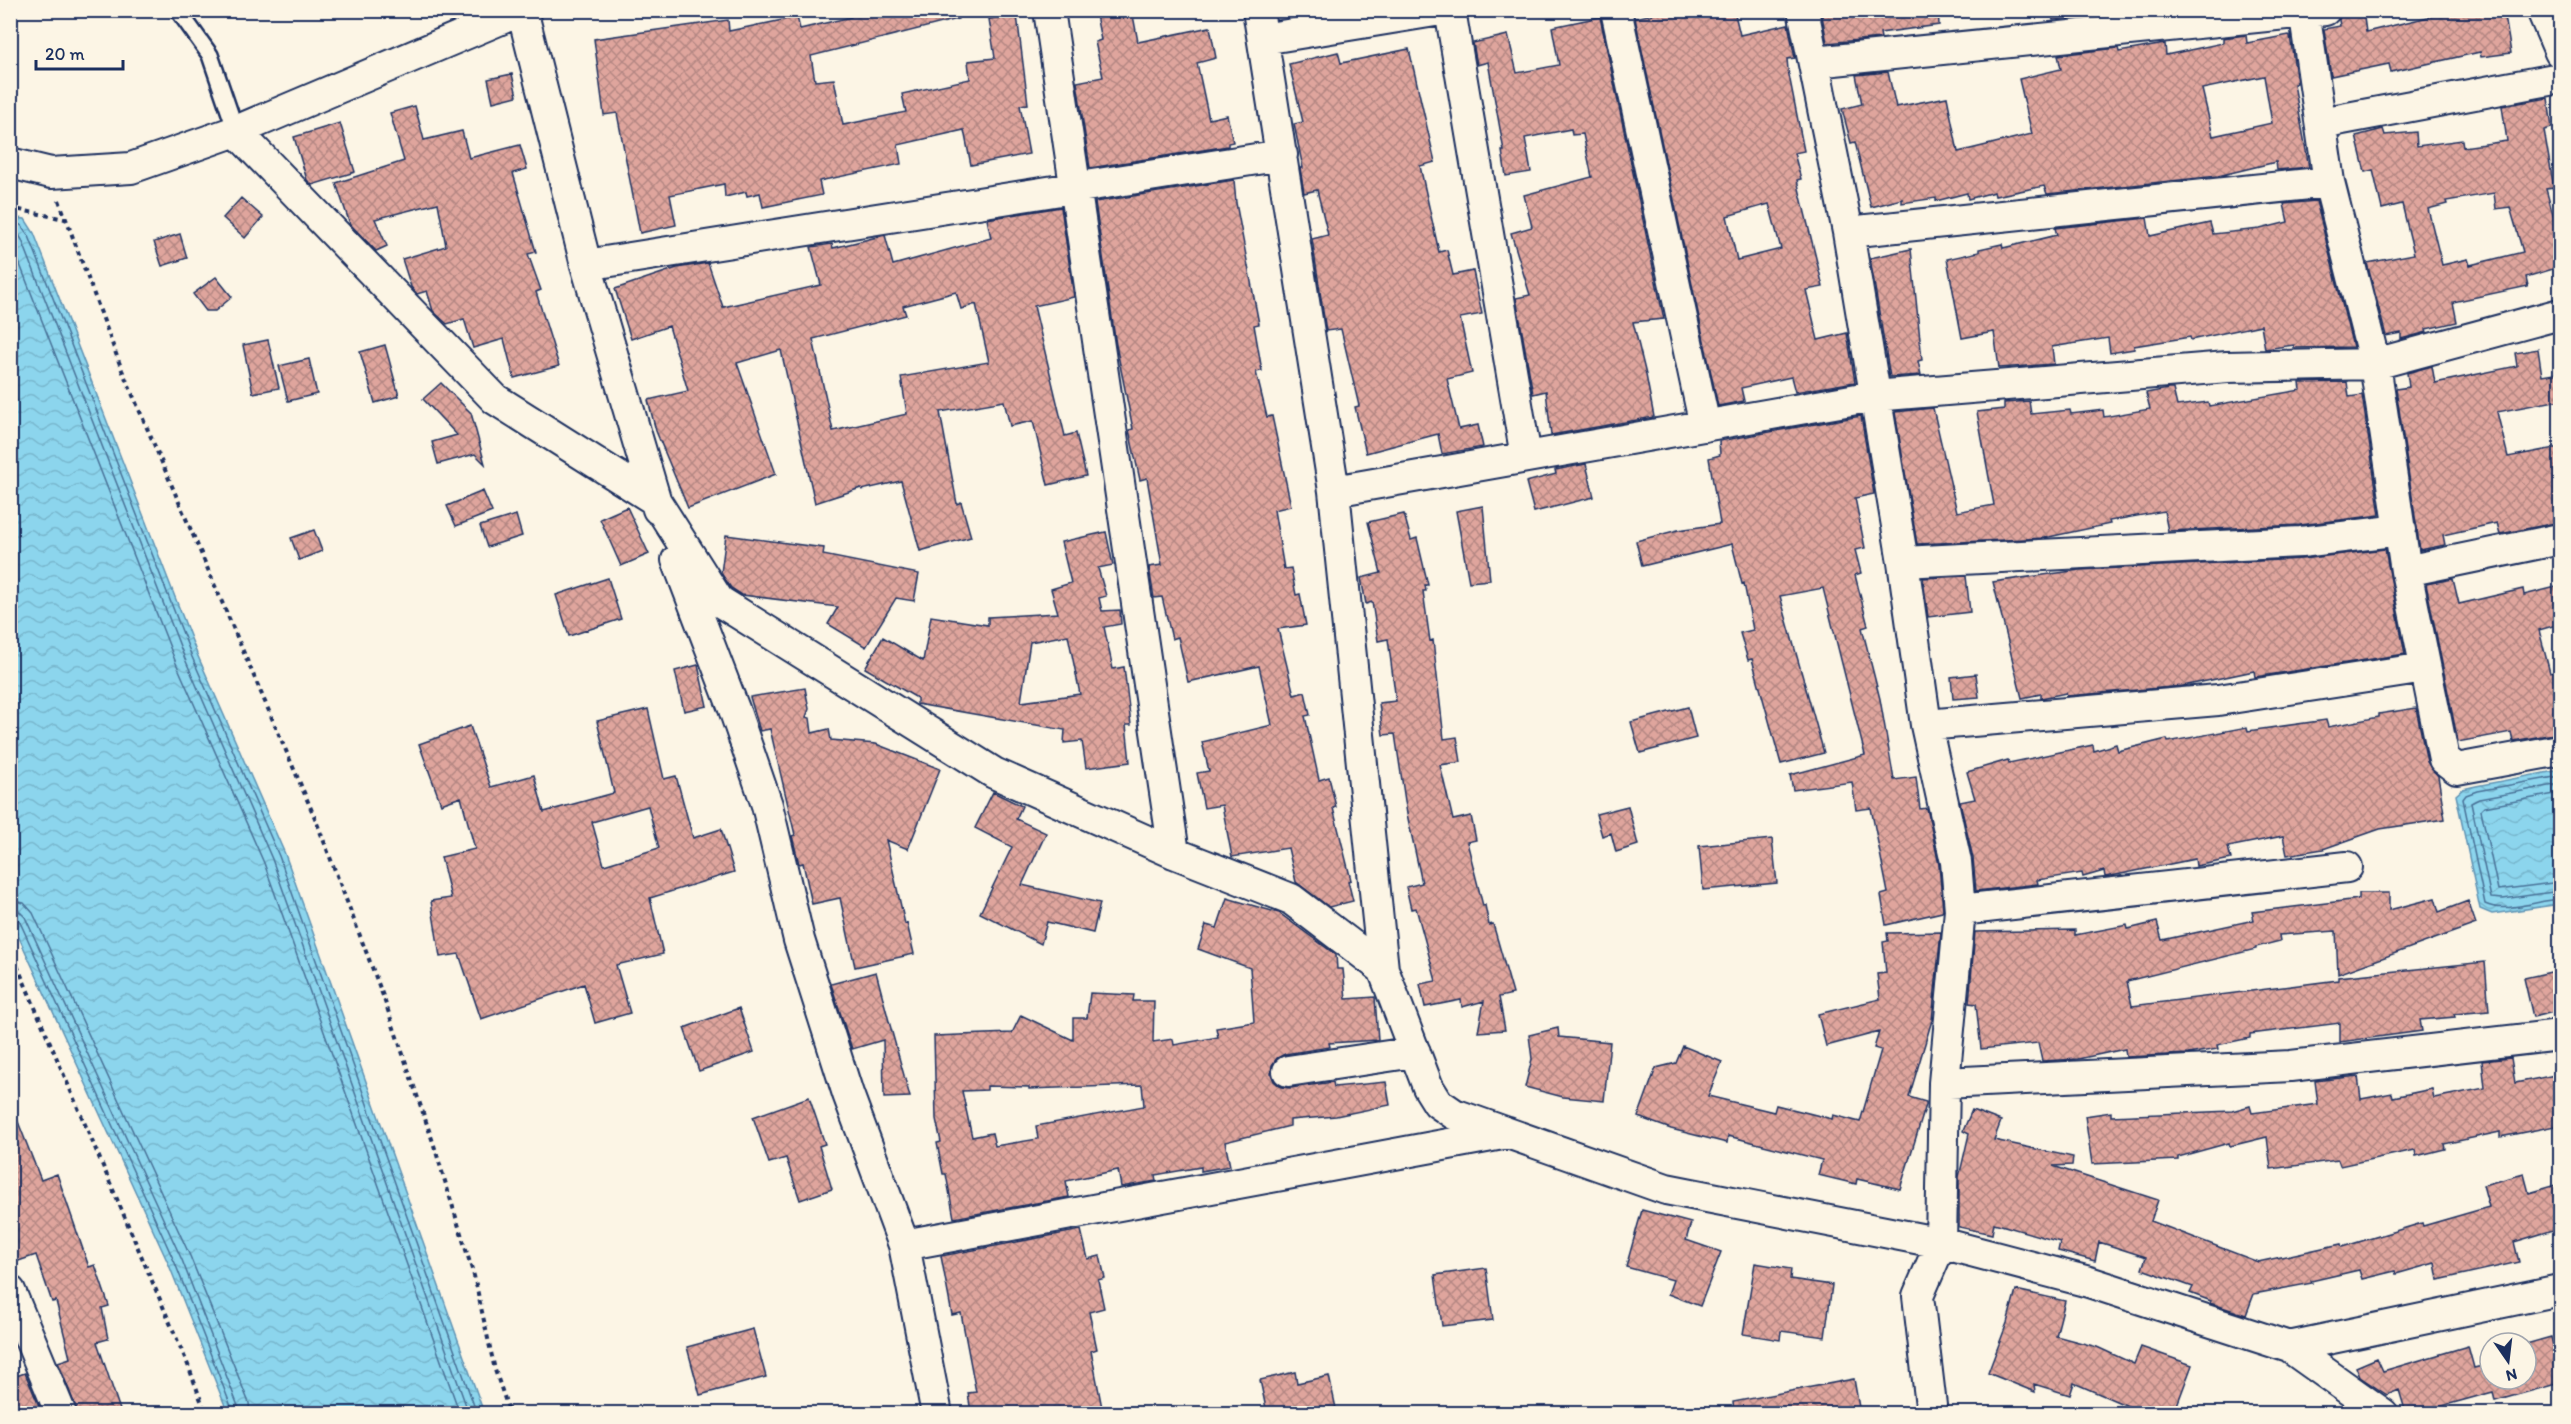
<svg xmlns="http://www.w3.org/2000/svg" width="2571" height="1424" viewBox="0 0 2571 1424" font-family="Itim,sans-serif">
  <defs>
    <pattern id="water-waves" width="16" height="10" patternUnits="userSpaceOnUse" patternTransform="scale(1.5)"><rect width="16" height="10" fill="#8cd5ed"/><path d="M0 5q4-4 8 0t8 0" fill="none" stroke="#78b7ce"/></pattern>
    <pattern id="building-cross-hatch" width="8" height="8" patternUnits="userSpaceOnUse" patternTransform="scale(1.5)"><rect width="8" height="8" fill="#dfa59d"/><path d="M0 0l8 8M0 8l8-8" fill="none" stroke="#b48783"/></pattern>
  </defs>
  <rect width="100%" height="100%" fill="#fcf5e5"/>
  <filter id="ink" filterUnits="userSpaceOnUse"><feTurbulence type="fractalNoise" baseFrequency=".0167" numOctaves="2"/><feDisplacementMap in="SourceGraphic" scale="12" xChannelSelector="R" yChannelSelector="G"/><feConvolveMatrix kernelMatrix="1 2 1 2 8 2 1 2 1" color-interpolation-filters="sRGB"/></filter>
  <g filter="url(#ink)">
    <!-- water -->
    <path fill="url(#water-waves)" stroke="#5f93b4" stroke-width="1.5" d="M10,217L25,219L34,233L197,654L285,854L484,1413H228L169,1265L16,931L10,915Z
      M2560,770V904L2492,914L2480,909L2456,795L2463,789L2476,786Z"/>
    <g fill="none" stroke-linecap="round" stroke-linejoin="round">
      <!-- shore -->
      <path stroke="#487197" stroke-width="1.5" d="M10,223L21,225L29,236L192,657L279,856L477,1414
        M10,230L17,232L22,240L185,659L272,859L469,1414
        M10,239L176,663L264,863L460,1414
        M2560,776L2477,791L2466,795L2463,799L2485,904C2506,914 2538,900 2560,899
        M2560,784L2479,799L2471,803L2491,898L2503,899L2560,891
        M2560,793L2484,807L2481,810L2498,890L2560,882
        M10,900L24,903L33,913L190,1256L249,1403L250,1414
        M10,909L19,911L25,917L182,1260L241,1414
        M10,916L19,920L175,1263L234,1414"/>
    </g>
    <!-- building -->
    <path fill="url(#building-cross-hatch)" stroke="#1b2f5e" stroke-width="1.5" fill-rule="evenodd" d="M849,10H957L958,19L811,56L815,81L834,79L843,125L906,112L902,94L970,79L968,61L995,58L989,19L1017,15L1028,104L1020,105L1029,154L971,165L964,130L898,145L901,164L819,181L822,195L763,207L760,193L747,196L746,192L725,197L724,184L670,195L676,225L640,233L617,113L604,115L594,39L728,20L729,31L797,17L800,29L851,17Z
      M1095,10H1132L1138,42L1210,27L1216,58L1197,63L1209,119L1227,115L1233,142L1228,143V146L1090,168L1077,82L1103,77L1095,42L1101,40Z
      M1672,10H1734L1740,35L1788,24L1795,58L1787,59L1788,70L1804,151L1794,153L1801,179L1797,180L1823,287L1806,290L1818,340L1847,333L1855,382L1795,392L1791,377L1741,388L1744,401L1718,406L1635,18ZM1769,204L1781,249L1737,260L1727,216Z
      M1821,10H1938L1939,25L1880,33L1881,38L1827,43Z
      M2050,10H2112L2113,14L2053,20Z
      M2342,10H2363L2366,32L2457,10H2504L2511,53L2481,57L2480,52L2391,72L2389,64L2331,76L2324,29L2340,26L2339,20Z
      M1600,17L1664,319L1633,322L1646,375L1654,417L1551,435L1546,391L1533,394L1516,298L1530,295L1511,233L1532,227L1524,195L1592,177L1583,134L1572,135L1571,129L1525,138L1531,172L1506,176L1502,151H1504L1488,62L1477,65L1473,43L1508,35L1517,73L1559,65L1552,27Z
      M2246,35L2247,43L2289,35L2290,36L2297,83L2294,84L2309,167L2277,170L2276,162L2218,176L2047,194L2044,186L1995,196L1994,192L1968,199L1967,193L1936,201V198L1902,203V199L1871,207L1855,142L1851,143L1842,109L1862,104L1856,75L1888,72L1896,107L1947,97L1958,152L2032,134L2019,79L2061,69L2058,55L2118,48L2119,52L2165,44L2166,55L2223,43V38ZM2264,76L2272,123L2213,136L2202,89Z
      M1409,49L1435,162L1420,166L1439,252L1447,250L1453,275L1473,271L1482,314L1460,318L1472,373L1447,379L1459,429L1478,425L1483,447L1442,454L1438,434L1366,453L1355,407L1359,406L1341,329L1326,331L1312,239L1328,235L1317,190L1304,193L1300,168H1303L1294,124L1303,122L1289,64L1338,52L1341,63Z
      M512,74L517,96L493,102L488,79Z
      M2548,98L2552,128L2544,130L2554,188L2546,189L2560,241V267L2526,277L2528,286L2453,302L2457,322L2426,329L2427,332L2401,339V333L2386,336L2367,263L2414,254L2402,204L2382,209L2373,170L2365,172L2356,136L2383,129L2385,135L2416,132L2417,146L2462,140L2463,147L2507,141L2502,106ZM2494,193L2496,209L2510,207L2523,252L2470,265L2468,259L2442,265L2428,209L2447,204L2446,201Z
      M415,106L424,140L462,131L469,158L520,145L527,169L513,173L536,252L528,254L541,290L536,292L559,366L514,378L504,339L473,348L464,319L447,324L433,311L427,291L417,294L411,287L402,259L446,246L438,203L375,219L387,246L376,251L350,224L336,183L404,161L390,113Z
      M340,123L355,172L312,185L307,180L294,137Z
      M1234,180L1236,203L1259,324L1254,325L1262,371L1256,372L1267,417L1272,416L1291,506L1274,510L1284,569L1291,568L1296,595L1300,594L1306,625L1278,629L1294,695L1305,692L1310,715L1305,716L1319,780L1329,777L1336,807L1333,808L1351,880L1348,881L1353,901L1329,907L1296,882L1288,848L1232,857L1222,805L1204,808L1197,773L1209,771L1202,742L1272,725L1259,666L1188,682L1178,637L1172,639L1162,597L1154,598L1149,567L1162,565L1147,478L1140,480L1129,430L1133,429L1116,345L1095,202Z
      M241,198L263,217L245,238L223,218Z
      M2316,201L2353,347L2294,348V345L2265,349L2261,325L2191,340L2190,337L2134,346V349L2110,353L2108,338L2052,347L2054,364L1999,368L1994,332L1962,338L1947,259L1979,252V249L2002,244L2003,248L2057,235L2055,228L2147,218L2150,236L2210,223L2213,234L2260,229L2288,222L2284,204Z
      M1061,207L1074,297L1034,306L1065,436L1076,433L1086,476L1048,485L1033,421L1010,426L1004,401L940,412L957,504L961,502L971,537L920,551L901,481L862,490L861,488L815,503L781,350L737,363L776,474L688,508L656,431L648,400L688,391L669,326L631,339L615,289L677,268L708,263L723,307L821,285L811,247L832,244L833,248L885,235L893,265L991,238L987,219ZM956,292L961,309L976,304L989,362L901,377L907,414L833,431L813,339L906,315L903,306Z
      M180,234L187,258L162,266L154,242Z
      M1911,249L1922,360L1918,361L1921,375L1890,377L1870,258Z
      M216,277L232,297L215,311H206L193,294Z
      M268,340L279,388L253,393L243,345Z
      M385,345L399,396L375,403L360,352Z
      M2538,349L2542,376L2560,373V400L2497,412L2508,457L2560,447V522L2500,534L2497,523L2443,535L2445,545L2420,550L2396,389L2409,387L2407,373L2432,366L2435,383L2517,366L2515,353Z
      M309,359L317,394L288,401L279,366Z
      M2347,382L2349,397L2362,395L2380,515L2300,525L2168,531L2164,511L2109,521L2110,524L2044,538L1917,544L1895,412L1933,408L1957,512L1994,505L1977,412L2004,409V403L2029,401L2031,414L2070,410L2071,414L2103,410L2104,417L2150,409L2146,393L2168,389H2173L2177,406L2208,402L2209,406L2301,390L2300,383Z
      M441,383L471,413L485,464L475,454L438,464L432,442L457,435L423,399Z
      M1861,416L1874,494L1855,498L1865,548L1855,550L1861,573L1855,575L1868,626L1862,628L1880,699L1894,780L1916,777L1920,809L1927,808L1939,865L1943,910L1942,912L1886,925L1881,895L1888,893L1871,808L1856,810L1852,782L1793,790L1790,775L1865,755L1823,588L1780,596L1824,753L1781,764L1752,659L1748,660L1740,633L1753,630L1744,583L1742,584L1732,544L1642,566L1636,541L1678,530L1720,524L1709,458L1720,455L1719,441Z
      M1586,464L1594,497L1534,512L1526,482L1556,474L1555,470Z
      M483,491L492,512L456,526L447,506Z
      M1483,506L1490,580L1469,582L1456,511Z
      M627,507L649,554L621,566L600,519Z
      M1404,514L1411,540L1417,538L1428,585H1425L1426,591H1423L1430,641L1433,640L1444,739L1457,737L1461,762L1440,765L1453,820L1471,816L1476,840L1467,842L1483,906L1485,905L1489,925L1493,924L1513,994L1499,997L1505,1030L1478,1032L1484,1001L1462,1007L1461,1000L1425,1007L1420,984L1436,981L1416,908L1411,909L1406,887L1422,883L1407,814L1395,734L1383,735L1379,703L1396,701L1388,639L1378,641L1372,602L1366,604L1361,578L1381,573L1368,522Z
      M516,515L522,536L487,547L480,526Z
      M314,530L322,551L299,560L291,538Z
      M1106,532L1113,565L1098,568L1106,596L1099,598L1102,611L1120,610L1121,624L1104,627L1113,669L1124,667L1131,725H1126L1130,762L1086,768L1082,741L1064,743L1065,730L917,704V698L865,668L883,637L923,661L931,616L988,625V617L1058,613L1051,589L1071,583L1061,542ZM1068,635L1080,694L1021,702L1030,642Z
      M726,535L824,548L823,555L919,574L914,601L896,598L866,647L828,624L838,607L742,595L731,588L721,573Z
      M2385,549L2405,654L2255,677L2254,671L2183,686L2067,696L2066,693L2041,698V694L2022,698L1993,582L2080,570L2302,559Z
      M1966,576L1970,612L1928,617L1923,578Z
      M608,578L621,619L569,636L556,595Z
      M2453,579L2459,604L2523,589L2524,595L2560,586V624L2539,630L2550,673L2560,671V733L2513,741L2511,732L2458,742L2426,584Z
      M698,665L707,706L684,711L675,671Z
      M1976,674L1979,697L1953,699L1951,677Z
      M805,688L809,709L806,717L810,718L812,733L829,729L831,740L876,744L940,769L908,849L886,840L905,924L907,923L914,954L855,967L840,898L812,904L803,863L799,864L792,836L795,835L770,729L760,731L750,697Z
      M1688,707L1696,738L1640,753L1631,722Z
      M2416,708L2427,762L2438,776L2445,819L2380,829L2323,849L2287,855L2283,836L2228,847L2231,859L2196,866L2195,859L2116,875L2105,877L2104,871L2083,877L2082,873L2037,880L2038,884L1976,891L1973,858L1960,802L1975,799L1967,772L2008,760L2009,763L2093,745L2094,751L2116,744L2118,751L2167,739L2168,742L2247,727L2248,731L2326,720L2328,727L2379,717V714Z
      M648,709L664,779L676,776L693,838L721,829L734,872L650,898L663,954L616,965L630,1013L595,1023L584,984L481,1019L459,954L440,957L431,901L451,898L441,857L475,849L461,797L441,804L419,744L470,726L491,787L534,775L544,812L614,793L597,721ZM648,806L659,848L604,865L592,822Z
      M993,792L1022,806L1016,819L1046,833L1022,885L1100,903L1093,933L1047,922L1041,944L980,913L1012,847L975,828Z
      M1628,806L1638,845L1616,852L1611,833L1602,836L1596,814Z
      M1772,839L1777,883L1703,890L1699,846Z
      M2359,893H2389V910L2435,898L2439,912L2468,901L2476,924L2338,974L2336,931L2279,935L2280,941L2256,947V949L2127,981L2132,1006L2338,980V977L2485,962L2489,1011L2454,1014L2455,1017L2420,1020L2422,1031L2340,1042V1023L2250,1034V1038L2217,1045L2218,1049L2188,1054L2126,1057L2125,1049L2078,1059L2042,1061L2038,1043L1981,1049L1976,1004L1969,1003L1975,932L2075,930V935L2127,925L2128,929L2157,922L2162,940L2254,920L2252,912L2359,899Z
      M1227,898L1279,913L1336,955L1337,969H1343L1346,999L1375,997L1378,1040L1329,1043L1330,1047L1285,1054L1277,1058L1272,1065L1271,1074L1274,1081L1281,1087L1290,1088L1333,1082L1334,1087L1386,1082L1390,1105L1336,1116L1290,1120V1126L1225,1142L1230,1166L1201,1171V1167L1155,1175L1156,1181L1121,1187L1118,1170L1066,1181L1069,1197L954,1218L946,1174H943L937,1143L941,1142L936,1119L934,1036L1012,1033L1021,1015L1073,1040V1018H1087L1090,993L1134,995L1133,1001H1154L1153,1042L1173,1039L1174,1045L1218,1037L1216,1028L1254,1022L1250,968L1198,949L1206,925L1217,928ZM1142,1085L1144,1106L1036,1126L1038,1139L995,1146L992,1133L972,1137L962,1091L987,1090V1086L1029,1087V1089Z
      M1941,932L1932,1020L1909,1097L1926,1102V1105L1900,1189L1857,1179L1856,1184L1818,1175L1822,1160L1728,1136L1727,1143L1671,1129L1638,1117L1656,1068L1676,1063L1683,1046L1722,1062L1708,1096L1774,1112L1776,1105L1832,1119L1833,1115L1860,1122L1881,1050L1874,1048L1879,1032L1826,1046L1818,1014L1880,999L1877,974L1886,973L1883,942L1888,941L1887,933Z
      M2560,970V1007L2554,1008V1012L2533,1017L2524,978Z
      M876,972L890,1025L910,1097L884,1098L883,1040L852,1049L831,984Z
      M739,1008L754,1052L699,1071L684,1028Z
      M1558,1028L1559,1037L1610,1042L1604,1101L1563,1097L1525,1087L1532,1059L1529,1035Z
      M2511,1058L2515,1083L2560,1074V1125L2500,1137V1132L2444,1144L2445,1149L2416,1156L2415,1150L2340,1166L2338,1160L2271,1169L2267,1137L2230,1146L2229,1143L2178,1157V1160L2092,1164L2085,1116L2111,1112V1116L2232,1111L2250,1106L2252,1113L2318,1104L2315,1081L2358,1076L2361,1099L2392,1093L2393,1097L2432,1089L2434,1098L2485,1088L2482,1061Z
      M809,1097L825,1144L819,1146L832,1189L800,1200L786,1158L769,1163L753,1117Z
      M10,1109H13L41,1180L57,1174L89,1267L95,1265L109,1306L102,1308L108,1339L97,1342L121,1413H78L58,1362L70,1358L56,1301L52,1302L36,1255L10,1264Z
      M1972,1110L2001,1121L1994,1140L2073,1157L2072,1165L2053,1166L2158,1200L2151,1221L2258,1262L2341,1244L2342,1247L2422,1223L2423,1226L2489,1207L2483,1185L2524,1174L2529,1193L2560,1184V1228L2514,1242L2519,1262L2438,1280L2435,1263L2396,1274L2395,1271L2362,1279L2359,1270L2311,1281L2312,1283L2254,1294L2246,1315L2210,1303L2211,1301L2190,1293L2193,1287L2142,1269L2146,1257L2099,1242L2095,1261L2058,1251L2060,1242L1994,1223L1992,1234L1959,1227V1177L1969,1134L1963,1131Z
      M1642,1210L1691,1223L1686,1240L1721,1252L1700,1306L1668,1294L1673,1280L1626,1267Z
      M1081,1230L1088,1259L1100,1256L1105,1278L1098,1280L1104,1308L1089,1312L1097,1349L1091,1351L1103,1413H971L968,1393L976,1392L961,1313L952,1315L941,1256Z
      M1755,1263L1791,1269L1790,1279L1832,1285L1825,1337L1781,1331L1780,1340L1743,1334Z
      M1486,1268L1493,1320L1442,1326L1435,1275Z
      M2016,1290L2065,1301L2056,1336L2097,1347L2134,1364L2141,1347L2192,1365L2174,1413H2127L2130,1407L2074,1383L2070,1395L2034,1384L2035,1392L1988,1373L2007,1323Z
      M753,1329L766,1377L700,1395L687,1347Z
      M2551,1337L2560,1373V1383L2495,1401L2493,1392L2417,1413H2406L2399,1390L2387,1395L2360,1377L2356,1367L2377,1358L2383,1371L2468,1346L2474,1368L2490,1364V1379H2526V1344Z
      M1295,1372L1297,1383L1329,1376L1337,1413H1267L1260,1380Z
      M25,1373L42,1413H10V1378Z
      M1854,1379L1860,1413H1734L1733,1402Z"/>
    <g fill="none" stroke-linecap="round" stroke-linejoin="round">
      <!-- service casing -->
      <g stroke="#1b2f5e" stroke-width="20">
        <path id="service" d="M178,10L210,55L236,131"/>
      </g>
      <!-- minor casing -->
      <g stroke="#1b2f5e" stroke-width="34">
        <path id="minor" d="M1049,10L1174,853
          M1258,10L1334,491L1383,969
          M1450,10L1526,457
          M1616,10L1705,426
          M1803,10L1848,232L1903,562L1926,725L1956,862L1960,910L1944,1083
          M2542,10L2560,52
          M1263,39L1441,10
          M1815,62L2325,10
          M2321,123L2560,78
          M236,131L522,10L586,265L658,509
          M10,163L51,173L131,168L236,131L495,399L655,500L719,601L994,773L1174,853L1291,899L1383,969L1428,1087L1438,1103L1454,1114L1666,1189L1941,1243L2089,1282L2289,1347L2383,1414
          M2329,182L2375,364L2406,571L2444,759L2457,769L2560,750
          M1848,232L2329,182L2304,10
          M586,265L1282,155
          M1334,491L1874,396L2227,367L2375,364L2560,314
          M677,560L734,709L767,805L799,940L848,1094L904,1245L937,1414
          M1903,562L2301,542L2401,530
          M2406,571L2560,539
          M1926,725L2218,700L2425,668
          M1960,910L2347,867
          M1288,1071L1415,1052
          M904,1245L1508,1133
          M10,1291L61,1414
          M2289,1347L2560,1290
          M1932,1414L1918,1296L1941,1243L1944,1083L2291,1066L2560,1035"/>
      </g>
      <!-- path -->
      <path stroke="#1b2f5e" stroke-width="4" stroke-dasharray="4.5 4.5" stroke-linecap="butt" d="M59,200L122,370L315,818L383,996L433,1142L474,1276L495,1370L510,1414
        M10,208L65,219
        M10,949L188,1365L206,1414"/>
      <!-- service -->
      <use href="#service" stroke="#fcf5e5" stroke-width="15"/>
      <!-- minor -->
      <use href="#minor" stroke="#fcf5e5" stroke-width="30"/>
    </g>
  </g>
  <!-- margin -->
  <rect width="2571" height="1424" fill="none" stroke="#fcf5e5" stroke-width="36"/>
  <rect x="18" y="18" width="2535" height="1388" fill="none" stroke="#1b2f5e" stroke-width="2" filter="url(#ink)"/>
  <!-- north arrow -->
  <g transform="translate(2508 1361) rotate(166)"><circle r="28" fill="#fcf5e5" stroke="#a2a6af" stroke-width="1.5"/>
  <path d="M0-4.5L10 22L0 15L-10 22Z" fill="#1b2f5e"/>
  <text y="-9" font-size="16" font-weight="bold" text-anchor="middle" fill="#1b2f5e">N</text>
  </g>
  <!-- scale -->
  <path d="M36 60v9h87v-9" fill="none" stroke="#1b2f5e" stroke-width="3"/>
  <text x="45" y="60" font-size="18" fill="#1b2f5e" stroke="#fcf5e5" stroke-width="4.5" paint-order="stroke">20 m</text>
</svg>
